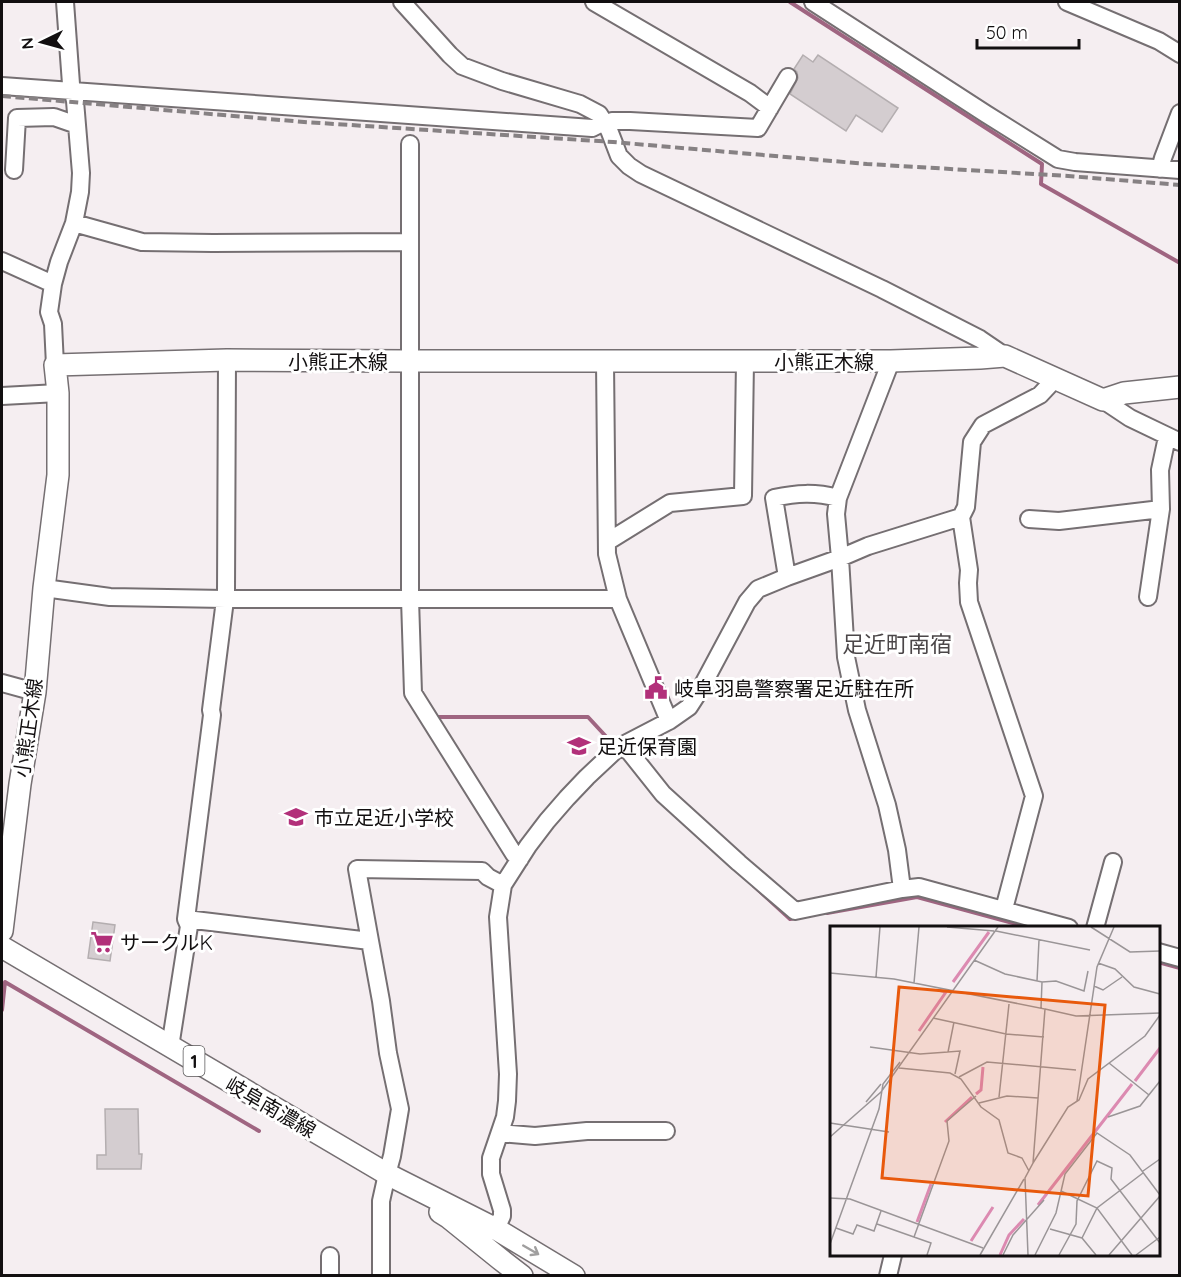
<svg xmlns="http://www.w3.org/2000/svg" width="1181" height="1277" viewBox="0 0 1181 1277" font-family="Quicksand,'Noto Sans JP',sans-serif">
  <rect width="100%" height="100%" fill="#f5eef1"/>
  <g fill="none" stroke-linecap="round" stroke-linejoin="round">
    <!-- stream -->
    <path stroke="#9f6581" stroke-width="4" d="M790,2L1042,164L1041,184L1180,263
      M436,717H588L612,743
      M754,886L790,919L796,918
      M827,913L917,897L1031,928
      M1158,962L1180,968
      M2,1010L5,982L259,1131"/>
  </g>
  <!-- building -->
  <path fill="#d4cdd0" stroke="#b4aeb0" stroke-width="1.5" d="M803,55L813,62L818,55L898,108L882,132L856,115L846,131L790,94L798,78L797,72L794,69Z
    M93,922L115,925L110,961L88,958Z
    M105,1109H138L139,1154H142L141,1169H97V1155H106Z"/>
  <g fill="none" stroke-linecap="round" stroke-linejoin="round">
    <!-- minor casing -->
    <g stroke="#756f72" stroke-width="20">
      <path id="minor" d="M402,2L450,55L462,66L502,81L580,104L599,114L609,130L619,156L629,166L641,174L882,289L980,339L1005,356
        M594,2L750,93L770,108
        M813,2L986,114L1058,159L1075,162L1180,170
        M1067,2L1159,41L1180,54
        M2,86L592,128L598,125L603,121
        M605,124L612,121H630L758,128L788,77
        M410,144V599L413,693L514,854L520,859
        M1160,169L1163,158L1180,113
        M14,170L17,118L54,117L77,125
        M74,223L142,242L213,243L410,242
        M2,261L53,284
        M891,361L838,498L836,514L840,558L846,657L857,710L887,805L897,850L902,889
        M605,362L607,554L618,599L669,721
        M55,365L53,324L49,312L53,284L59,262L74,223L80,192L81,173L75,101L71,84L65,2
        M2,396L58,393
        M1103,400L1130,418L1180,442
        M1029,519L1059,521L1161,509L1160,470L1167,437
        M607,542L670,503L743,496L745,361
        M787,577L774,498C797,493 815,492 838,498
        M44,588L110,597L225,599H618
        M1148,597L1161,509
        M2,683L35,692
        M624,745L663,794L739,863L795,911L902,889L919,887L1069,928
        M1004,909L1034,796L969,602L968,583L969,570L961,517L966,507L972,442L983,425L1040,395L1055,379
        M186,919L370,941L357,869L482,871L488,877L503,885
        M1095,928L1113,862
        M370,941L381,1001L388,1053L400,1109L392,1156L387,1174L381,1201V1276
        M1158,952L1180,958
        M170,1047L189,926L186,919L212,715L211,710L226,592L227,360
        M500,1133L535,1136L587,1131H666
        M496,1229L502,1216V1210L491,1174V1158L505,1117L507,1101L508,1074L498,917L503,885L528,846L547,821L567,798L587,777L619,747L669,721L689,707L700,690L747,602L758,589L787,577L840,558L868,546L961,517
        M330,1276V1256
        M888,1276L893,1255"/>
    </g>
    <!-- major casing -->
    <g stroke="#756f72" stroke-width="24">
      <path id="major" d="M2,931L20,784L35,692L44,588L58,475V393L55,365L227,360L410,361H891L980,358L1005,356L1103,400L1124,393L1180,387
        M2,947L387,1174L496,1229L574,1276
        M440,1212L448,1217L500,1259L522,1276"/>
    </g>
    <!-- minor -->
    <use href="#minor" stroke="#fff" stroke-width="16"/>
    <!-- major -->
    <use href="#major" stroke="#fff" stroke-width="21"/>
    <!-- rail -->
    <path stroke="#868183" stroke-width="4" stroke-dasharray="9 4.5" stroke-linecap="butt" d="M2,96L304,122L613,142L867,164L1068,176L1180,185"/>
  </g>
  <!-- one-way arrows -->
  <defs><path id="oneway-shaft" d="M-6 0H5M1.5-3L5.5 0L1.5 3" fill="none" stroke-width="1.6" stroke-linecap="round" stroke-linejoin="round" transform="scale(1.5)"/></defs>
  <use stroke="#a09f9f" href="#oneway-shaft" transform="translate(531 1250) rotate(30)"/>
  <!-- icons -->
  <defs>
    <g id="civic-bare" transform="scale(1.8)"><path d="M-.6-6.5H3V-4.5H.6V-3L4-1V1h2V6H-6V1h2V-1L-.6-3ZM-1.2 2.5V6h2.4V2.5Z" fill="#b2307a" stroke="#fff" stroke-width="2.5" paint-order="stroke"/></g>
    <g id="school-bare" transform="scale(1.8)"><path d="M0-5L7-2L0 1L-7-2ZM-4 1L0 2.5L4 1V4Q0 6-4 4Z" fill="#b2307a" stroke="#fff" stroke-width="2.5" paint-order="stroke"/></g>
    <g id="supermarket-bare" transform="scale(1.8)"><path d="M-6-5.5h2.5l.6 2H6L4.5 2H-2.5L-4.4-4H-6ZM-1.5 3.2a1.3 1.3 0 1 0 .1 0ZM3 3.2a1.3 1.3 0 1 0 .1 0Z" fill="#b2307a" stroke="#fff" stroke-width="2.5" paint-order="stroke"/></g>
  </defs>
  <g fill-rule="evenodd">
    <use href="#civic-bare" x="656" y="688"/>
    <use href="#school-bare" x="579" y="746"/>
    <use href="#school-bare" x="296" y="817"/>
    <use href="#supermarket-bare" x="102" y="942"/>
  </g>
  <g text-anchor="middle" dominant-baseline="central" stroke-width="6" stroke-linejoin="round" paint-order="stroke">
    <!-- shield labels -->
    <rect fill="#fff" stroke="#595758" stroke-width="1.5" x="183.5" y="1046" width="21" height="30" rx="4.5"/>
    <g font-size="18" font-weight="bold" fill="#120f10">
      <text x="194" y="1061">1</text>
    </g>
    <!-- street labels -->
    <g font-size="20" fill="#120f10" stroke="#fff">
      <text x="338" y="361">小熊正木線</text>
      <text x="824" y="361">小熊正木線</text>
      <text transform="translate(28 728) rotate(-82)">小熊正木線</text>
      <text transform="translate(271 1107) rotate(30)">岐阜南濃線</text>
    </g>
    <!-- poi labels -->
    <g font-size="20" fill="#120f10" stroke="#fff" text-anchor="start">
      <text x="674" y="688">岐阜羽島警察署足近駐在所</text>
      <text x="597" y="746">足近保育園</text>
      <text x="314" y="817">市立足近小学校</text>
      <text x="120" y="942">サークルK</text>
    </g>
    <!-- quarter labels -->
    <g font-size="22" fill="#4b4648" stroke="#fff">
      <text x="897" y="644">足近町南宿</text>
    </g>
  </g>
  <!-- overview -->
  <g transform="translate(830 926)">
    <rect width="330" height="330" fill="#f5eef1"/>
    <path fill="none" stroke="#dc8ab1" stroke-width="3" d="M123,56L159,6M89,105L116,66L108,64M305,155L330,122M146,168L151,164L153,141M115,196L142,171M208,279L302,158M87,296L101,258M141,315L163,281M170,329L179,309L194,293"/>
    <path fill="none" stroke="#9a9597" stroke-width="1.5" d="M117,1L164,5M261,1L300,26L330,25M166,5L260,24M144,34L175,48L212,56L226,55L254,65L258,45M268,37L285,43L304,61L330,68M0,47L64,53L215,83L203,237L195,252L198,329M46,51L50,1M207,55L209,14M84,57L89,1M264,60L273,64L292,51M211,82L212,56M215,83L246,90L330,87M103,92L176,108L214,111M124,96L118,126L130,125L125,148M40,121L90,128L118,126M279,137L319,169M69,142L120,147L131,153L151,181L169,194L178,227L192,232L199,245M129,151L157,136L246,144M169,171L179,78M247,175L267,41L284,1M36,176L51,158M149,177L177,170L208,172M278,191L310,180L330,155M0,197L59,206M0,211L51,166L168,1M203,237L238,181L249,174L258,153L315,110L330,89M313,245L330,233M231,265L267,282L302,329M0,272L20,273L153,322M47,298L101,317L97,329M6,302L23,308L27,299L44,305L51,285M220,303L252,312L266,329M84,311L119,215L117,195L146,170M252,312L267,282L313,247M0,318L49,183L53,158L70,136M150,329L194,253M173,329L183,309L214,274M205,329L226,287L235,248L267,207L300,229L330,269M229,329L246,298L247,275L267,235L282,242L281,253L330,317M279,329L330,270M306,329L330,311"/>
    <path fill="#e8590c" fill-opacity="0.15" stroke="#e8590c" stroke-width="3" d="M69,61L275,79L258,270L52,252Z"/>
    <rect width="330" height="330" fill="none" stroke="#120f10" stroke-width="3"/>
  </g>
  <!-- border -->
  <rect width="1181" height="1277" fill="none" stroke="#120f10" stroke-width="6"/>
  <!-- north arrow -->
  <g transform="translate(42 42) rotate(265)" stroke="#ffffff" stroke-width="4.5" paint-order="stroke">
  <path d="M0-4.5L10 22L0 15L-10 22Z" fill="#120f10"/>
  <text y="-9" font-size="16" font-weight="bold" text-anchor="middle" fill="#120f10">N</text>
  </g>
  <!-- scale -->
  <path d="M977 39v9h102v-9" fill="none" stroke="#120f10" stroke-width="3"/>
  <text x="986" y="39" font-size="18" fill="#120f10" stroke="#ffffff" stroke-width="4.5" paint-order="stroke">50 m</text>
</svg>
